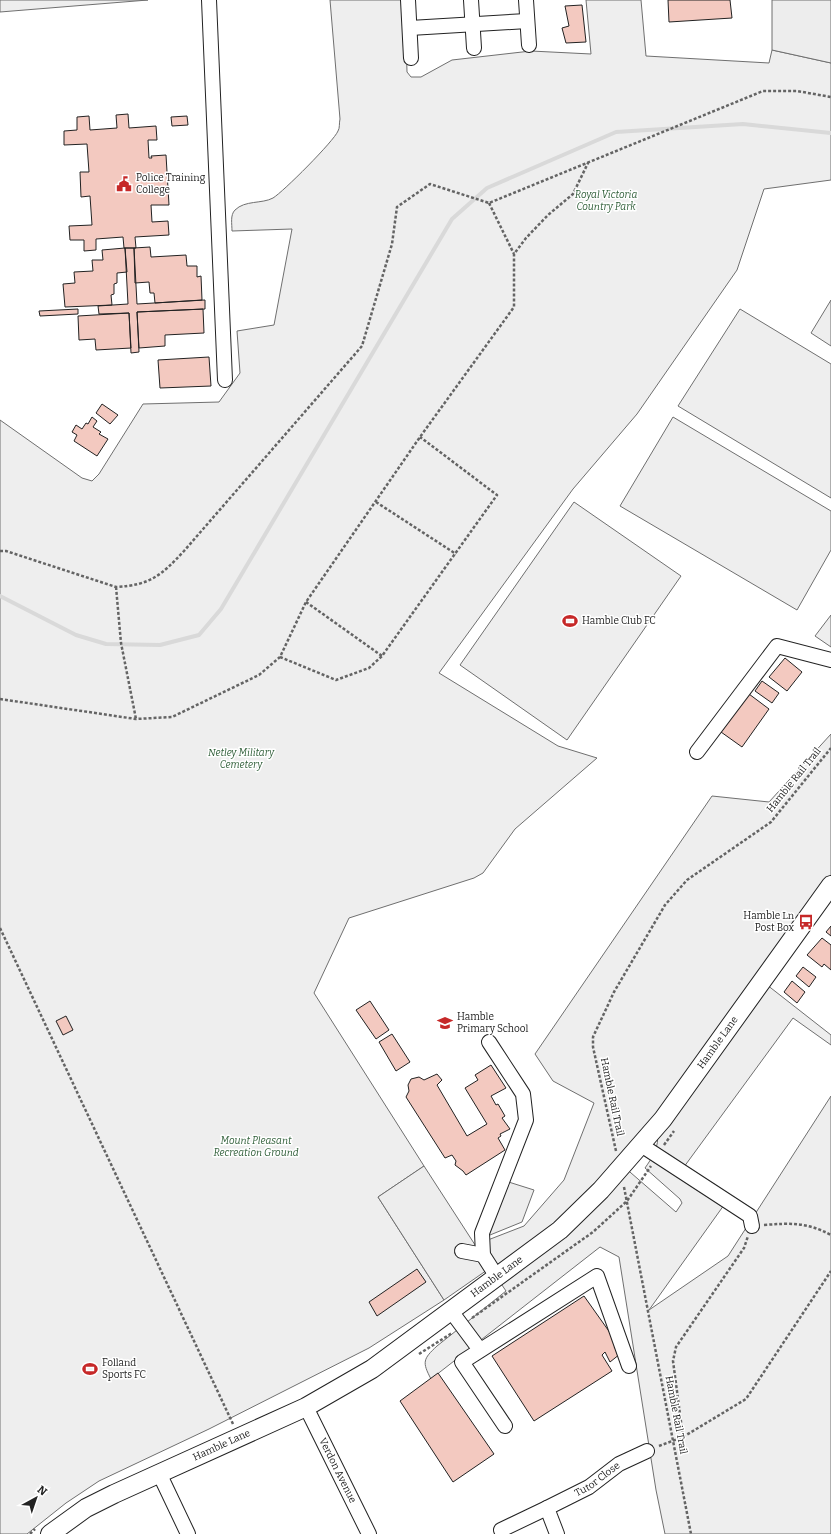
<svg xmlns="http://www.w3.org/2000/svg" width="831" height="1534" viewBox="0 0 831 1534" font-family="Bitter,serif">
  <rect width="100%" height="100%" fill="#fff"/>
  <!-- green -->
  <path fill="#eee" stroke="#6f6f6f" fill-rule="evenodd" d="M0,0H148L0,12Z
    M330,0H405L407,72L411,77H421L452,60L531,51L591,54L586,0H641L646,56L769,63L772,50L831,63V180L764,189L737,270L637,414L573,489L439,673L558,746L597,758L515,829L483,873L474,878L349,918L314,993L424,1166L378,1197L444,1300L369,1348L209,1429L99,1481L66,1503L27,1534H0V420L82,478L92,481L99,474L143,404L219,402L240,373L237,331L274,325L292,229L232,231C232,224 230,215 235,210C245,200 262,204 273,198C283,192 334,141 338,131C340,128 339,123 340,119Z
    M831,300V346L811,333Z
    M740,309L831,364V498L678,406Z
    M673,417L831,511V550L797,610L620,506Z
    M574,502L681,576L567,740L460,665Z
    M831,615V647L815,636Z
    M831,734V883L762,981L831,1035V1045L793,1018L681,1171L724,1205L649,1310L728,1256L831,1096V1534H665L656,1490L619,1257L600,1247L431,1379C422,1362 423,1359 437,1346L506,1291L475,1245L524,1226L564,1180L594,1103L553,1081L535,1054L712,796L769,802ZM657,1133C660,1146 652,1158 645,1168L680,1199L682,1203L676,1212L623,1166Z"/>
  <!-- parking -->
  <path fill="#ededed" stroke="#6f6f6f" d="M772,0H831V63L772,50Z
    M424,1166L490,1268L444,1300L378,1197Z
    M499,1179L534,1190L522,1222L490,1235L481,1227Z"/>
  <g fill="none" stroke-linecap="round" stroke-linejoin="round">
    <!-- stream -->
    <path stroke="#d9d9d9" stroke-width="4" d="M0,596L76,635L106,644L160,645L199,635L221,609L452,219L487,188L616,132L743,124L831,133"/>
  </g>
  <!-- building -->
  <path fill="#f3c9c0" stroke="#222" d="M668,0H730L732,18L669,22Z
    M582,5L586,42L566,43L562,28L569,26L565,6Z
    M128,114L129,128L156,126L157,140H148L149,158H152L151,156L166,155L169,205H151L152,222L168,221L169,235L135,237L136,248H124L123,237L96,239V250L84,251V240H70L69,226L92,225L90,196L81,197L80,172H89L87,144L64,145V131L77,130V117L89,116L90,130L117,128L116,115Z
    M187,116L188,125L172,126L171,117Z
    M150,247L151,257L186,255L187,266H197V277L201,276L202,300L155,303L154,293H150L149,282L135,283L134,248Z
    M125,248L127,272L117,273V283L114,284V294L111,295L112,305L65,307L63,284L75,283L74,272L93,271L92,260H103L102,250Z
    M125,248H134L137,304L205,300V309L137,312L139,352L131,353L129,313L99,314L98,306L128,304Z
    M78,309V314L40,316L39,311Z
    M203,309L204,333L165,335V346L139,348L137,312Z
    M129,313L131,348L96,350L95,339L79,340L78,316Z
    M209,357L211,386L160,388L158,360Z
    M102,404L118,415L110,424L96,413Z
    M92,417L97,421L93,427L101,432L99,434L108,439L97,456L74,441L77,435L72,432L76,425L82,429L86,423L88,424Z
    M785,658L802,672L787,691L769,677Z
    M762,681L779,693L772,703L755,691Z
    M749,694L769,709L742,747L721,732Z
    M831,926V936L826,932Z
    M822,938L831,945V970L824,964L822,967L807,955Z
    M803,967L816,977L809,987L796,976Z
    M792,981L805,992L797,1003L784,992Z
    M370,1001L389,1030L376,1039L356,1010Z
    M66,1016L73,1030L63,1035L56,1021Z
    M392,1034L410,1062L396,1071L379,1042Z
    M491,1065L506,1088L491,1096L496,1105L498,1104L505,1116L502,1118L510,1129L500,1134L501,1136L498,1138L505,1150L466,1175L463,1171L455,1165L456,1161L452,1155L445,1158L406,1097L409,1091L408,1085L411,1079L419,1077L424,1080L437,1074L442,1080L437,1085L467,1136L487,1124L465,1088L478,1080L475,1075Z
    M417,1269L426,1282L377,1316L369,1302Z
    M584,1296L618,1344L614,1347L620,1354L610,1362L605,1352L602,1355L612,1371L534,1421L492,1356Z
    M438,1373L494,1454L453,1482L400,1401Z"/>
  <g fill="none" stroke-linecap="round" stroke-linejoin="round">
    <!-- minor casing -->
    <g stroke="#222" stroke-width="16">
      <g id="minor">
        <path d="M209,0L225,380"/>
        <path d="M408,0L411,58"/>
        <path d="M471,0L474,48"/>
        <path d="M526,0L529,45"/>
        <path d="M410,28L527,21"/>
        <path d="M697,752L777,646L831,660"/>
        <path d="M489,1042L523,1094L526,1120L482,1233L483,1255L497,1277"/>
        <path d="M641,1145L750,1216L752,1226"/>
        <path d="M462,1251L483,1255"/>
        <path d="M451,1311L480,1350"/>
        <path id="s1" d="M306,1407L369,1534"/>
        <path d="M505,1426L462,1362L597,1276L629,1366"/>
        <path d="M159,1473L188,1534"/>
        <path d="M501,1530L547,1508"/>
        <path id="s2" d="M557,1534L547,1508L589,1487L619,1464L647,1451"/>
      </g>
    </g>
    <!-- major casing -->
    <g stroke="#222" stroke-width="20">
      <g id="major">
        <path id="s3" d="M50,1534L86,1508L114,1494L306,1407L372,1369L560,1230L601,1190L663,1119L831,885"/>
      </g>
    </g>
    <!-- path -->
    <path stroke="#646464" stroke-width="2.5" stroke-dasharray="3 2" stroke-linecap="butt" d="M489,203L514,254
      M376,502L456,554
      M0,551H6L116,587C150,585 161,576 184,551L362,346L392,244L397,207L430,184L489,203L763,91H797L831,97
      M116,587L121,643L136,719
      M306,602L382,656
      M280,657L336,680L369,668L382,656L497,495L420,437
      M0,699L136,719L172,717L259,675L280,657L306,602L420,437L514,307V254L526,238L548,215L573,194L588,163
      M0,928L233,1424
      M664,1145L674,1131
      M616,1151L593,1047V1037L614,992L665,905L687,880L771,822L831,748
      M624,1187L691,1534
      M764,1225C790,1223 807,1222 831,1235
      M472,1318L593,1232L627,1201L651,1166
      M419,1354L452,1333
      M683,1437L746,1399L831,1271
      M659,1446L683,1437L673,1361L676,1347L744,1248L748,1236
      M30,1534L35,1529"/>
    <!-- minor -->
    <use href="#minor" stroke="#fff" stroke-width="14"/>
    <!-- major -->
    <use href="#major" stroke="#fff" stroke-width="18"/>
  </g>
  <!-- icons -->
  <defs>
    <g id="civic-bare" transform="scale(1.2)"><path d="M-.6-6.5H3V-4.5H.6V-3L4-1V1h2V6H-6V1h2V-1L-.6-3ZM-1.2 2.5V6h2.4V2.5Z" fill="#c62828" stroke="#fff" stroke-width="2.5" paint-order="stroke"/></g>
    <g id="stadium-bare" transform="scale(1.2)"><path d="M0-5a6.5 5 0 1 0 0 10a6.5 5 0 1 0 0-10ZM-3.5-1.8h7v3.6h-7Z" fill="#c62828" stroke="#fff" stroke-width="2.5" paint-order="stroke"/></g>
    <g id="bus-bare" transform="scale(1.2)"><path d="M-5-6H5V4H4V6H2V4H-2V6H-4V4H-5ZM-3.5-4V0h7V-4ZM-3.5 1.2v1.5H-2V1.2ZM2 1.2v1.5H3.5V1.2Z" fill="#c62828" stroke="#fff" stroke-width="2.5" paint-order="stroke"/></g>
    <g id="school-bare" transform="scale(1.2)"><path d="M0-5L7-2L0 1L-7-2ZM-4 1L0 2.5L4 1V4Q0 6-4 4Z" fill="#c62828" stroke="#fff" stroke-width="2.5" paint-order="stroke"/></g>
  </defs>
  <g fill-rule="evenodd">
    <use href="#civic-bare" x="124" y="184"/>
    <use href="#stadium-bare" x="570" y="621"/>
    <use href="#bus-bare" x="806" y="922"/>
    <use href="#school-bare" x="445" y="1023"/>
    <use href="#stadium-bare" x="90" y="1369"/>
  </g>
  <g text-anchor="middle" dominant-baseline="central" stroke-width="3" stroke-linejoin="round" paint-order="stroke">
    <!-- poi labels -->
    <g font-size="10" fill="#222" stroke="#fff" text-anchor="start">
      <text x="136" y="178">Police Training<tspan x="136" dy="12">College</tspan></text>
      <text x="582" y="621">Hamble Club FC</text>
      <text x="794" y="916" text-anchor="end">Hamble Ln<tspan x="794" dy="12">Post Box</tspan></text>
      <text x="457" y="1017">Hamble<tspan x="457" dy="12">Primary School</tspan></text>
      <text x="102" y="1363">Folland<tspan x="102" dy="12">Sports FC</tspan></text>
    </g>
    <!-- park labels -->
    <g font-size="10" font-style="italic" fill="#2f5e38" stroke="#fff">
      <text x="606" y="195">Royal Victoria<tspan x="606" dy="12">Country Park</tspan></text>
      <text x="241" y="753">Netley Military<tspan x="241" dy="12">Cemetery</tspan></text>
      <text x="256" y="1141">Mount Pleasant<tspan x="256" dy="12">Recreation Ground</tspan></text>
    </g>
    <!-- street labels -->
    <g font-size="10" fill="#222" stroke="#fff">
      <text transform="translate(794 780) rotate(-51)">Hamble Rail Trail</text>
      <text stroke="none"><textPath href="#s3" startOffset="842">Hamble Lane</textPath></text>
      <text transform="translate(612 1097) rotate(78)">Hamble Rail Trail</text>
      <text stroke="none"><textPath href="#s3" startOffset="518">Hamble Lane</textPath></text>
      <text transform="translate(676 1415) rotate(79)">Hamble Rail Trail</text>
      <text stroke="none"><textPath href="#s3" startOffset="194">Hamble Lane</textPath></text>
      <text stroke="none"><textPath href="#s1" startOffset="71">Verdon Avenue</textPath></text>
      <text stroke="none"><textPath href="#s2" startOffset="86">Tutor Close</textPath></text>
    </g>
  </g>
  <!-- north arrow -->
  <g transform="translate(36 1498) rotate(40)" stroke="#ffffff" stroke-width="3" paint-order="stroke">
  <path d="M0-3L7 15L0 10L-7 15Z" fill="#222222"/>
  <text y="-6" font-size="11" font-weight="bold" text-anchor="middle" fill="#222222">N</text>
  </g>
</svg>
